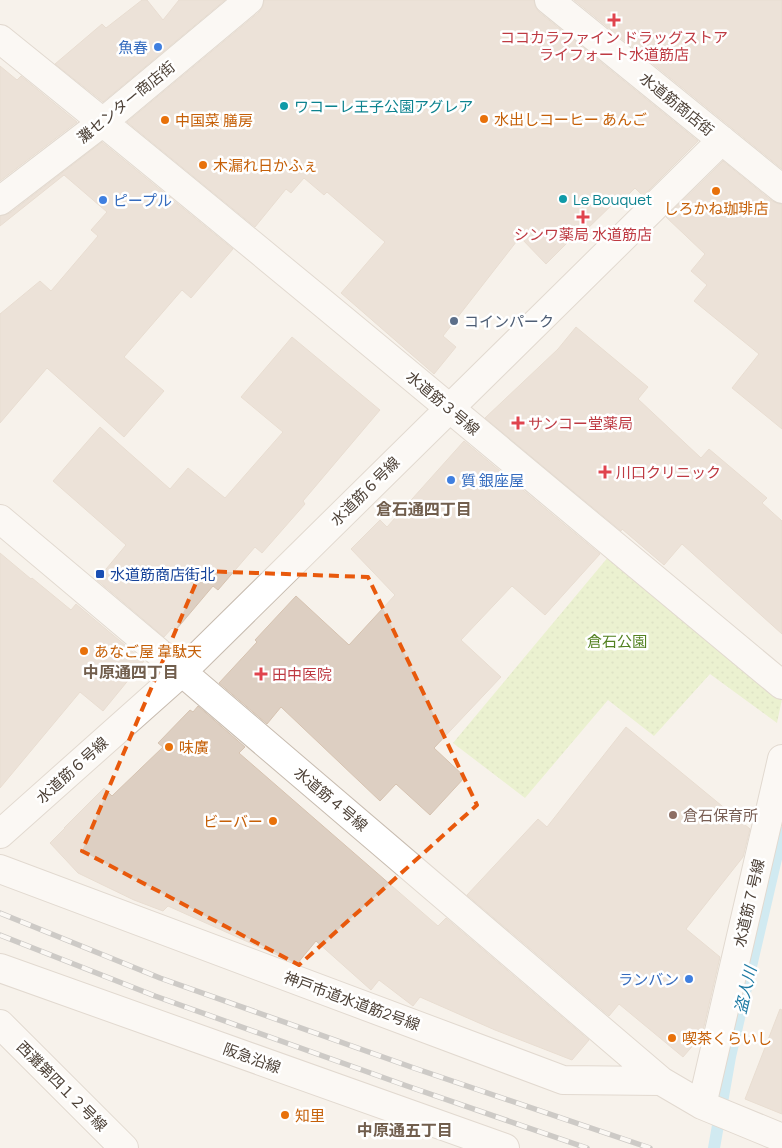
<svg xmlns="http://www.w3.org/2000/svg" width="782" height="1148" viewBox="0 0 782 1148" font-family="Manrope,'Noto Sans JP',sans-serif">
  <defs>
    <pattern id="green-dots" width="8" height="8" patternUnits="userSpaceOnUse" patternTransform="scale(1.25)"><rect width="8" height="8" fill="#dbefb0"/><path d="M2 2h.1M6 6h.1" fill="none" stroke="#bece98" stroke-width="1.8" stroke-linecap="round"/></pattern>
  </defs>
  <rect width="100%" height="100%" fill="#f7f2eb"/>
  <!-- green -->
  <path fill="url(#green-dots)" d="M609,556L782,699L777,723L710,674L654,736L608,700L525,798L453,743Z"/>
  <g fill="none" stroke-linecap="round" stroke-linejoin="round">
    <!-- stream -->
    <path stroke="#a2e0f9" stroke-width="12" d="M714,1148L730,1057L782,833"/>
  </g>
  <!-- building -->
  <path fill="#ddcfc2" stroke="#d6c3b1" d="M142,0H147L163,20L179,0H225L103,102L55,64L102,24L106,28Z
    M264,0H534L535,6L539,12L698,141L643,196L635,188L624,199L621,196L582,234L579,231L546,264L520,237L443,336L456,347L434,374L341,293L385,242L327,192L324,195L304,178L291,193L286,189L255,227L127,122L259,12L263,6Z
    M574,0H782V169L733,129Z
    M0,66L17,80L21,76L77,122L0,181Z
    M102,142L233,249L191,298L182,290L124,357L164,391L124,437L47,368L0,423V314L40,281L51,291L98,236L91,230L107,212L64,175L0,226V216L10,213Z
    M723,161L772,201L779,204H782V429L732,388L759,354L694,301L707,285L691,271L705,254L666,217Z
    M576,327L648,387L638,399L701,458L709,449L767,498L762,503L782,521V634L682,544L664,565L622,529L621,531L485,418L558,349Z
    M292,337L380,410L303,501L305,504L262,553L255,547L218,590L213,586L175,631L172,628L164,637L97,580L126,545L53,481L100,427L170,489L188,468L225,498L283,432L241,397Z
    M464,441L600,554L545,615L512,586L461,640L501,677L434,748L465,777L430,815L396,784L380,801L281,707L267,724L219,683L257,642L255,640L296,596L349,645L395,595L351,549L380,520L387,527Z
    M0,553L31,579L32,578L71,610L76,604L144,661L103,711L80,692L0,788Z
    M198,706L245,747L239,753L438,926L446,918L589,1040L572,1060L495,1030L420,997L413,1006L379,980L371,990L316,941L297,964L168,906L163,911L134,900L78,873L50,843L65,828H64L104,788L112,796L163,747L158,743L190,710L193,712Z
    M626,727L750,829L743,857L686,929L720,957L702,1035L683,1057L619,1004L609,1016L467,895L538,819L547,827Z
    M780,1009L782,1010V1114L745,1099Z"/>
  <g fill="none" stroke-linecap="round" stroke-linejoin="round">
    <!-- minor casing -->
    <g stroke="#c7bbaf" stroke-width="30">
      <path id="minor" d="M549,0L782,189
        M0,39C263,251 522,469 782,685
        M0,201L103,122L249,0
        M0,519L182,672L661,1081
        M0,834L182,672L722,140
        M0,869L563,1080L661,1081L702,1105L782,1138
        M0,968L505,1148
        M0,1024L124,1148
        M702,1105L782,759"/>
    </g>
    <!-- minor -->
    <use href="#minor" stroke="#fff" stroke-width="28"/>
    <!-- rail casing -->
    <g stroke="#9a9a9a" stroke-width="5.5">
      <path id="rail" d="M0,913L160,978L414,1068L650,1148
        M0,935L155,996L407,1086L587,1148"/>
    </g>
    <!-- rail -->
    <use href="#rail" stroke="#fff" stroke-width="4" stroke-dasharray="11" stroke-linecap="butt"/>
  </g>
  <!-- marked area -->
  <path d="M0 0H782V1148H0ZM201,571L368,577L477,805L299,965L82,851Z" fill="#f7f2eb" fill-opacity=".55" fill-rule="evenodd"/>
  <path fill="none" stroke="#e8590c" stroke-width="4" stroke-dasharray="10 6" stroke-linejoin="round" d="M201,571L368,577L477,805L299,965L82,851Z"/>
  <!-- markers -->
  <g fill="#e0444e" stroke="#fff" stroke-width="2">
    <path d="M611.5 12.5h5v5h5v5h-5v5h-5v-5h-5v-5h5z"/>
    <path d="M580.5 209.5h5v5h5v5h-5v5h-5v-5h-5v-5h5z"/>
    <path d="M515.5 415.5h5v5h5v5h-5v5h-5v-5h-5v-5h5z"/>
    <path d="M602.5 464.5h5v5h5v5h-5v5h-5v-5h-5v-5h5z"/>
    <path d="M258.5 666.5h5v5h5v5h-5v5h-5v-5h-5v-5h5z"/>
  </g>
  <g fill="#3f7fe0" stroke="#fff" stroke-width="2">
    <circle cx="158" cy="47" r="5"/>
    <circle cx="103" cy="200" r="5"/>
    <circle cx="451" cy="480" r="5"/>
    <circle cx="689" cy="979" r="5"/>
  </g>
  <g fill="#0f9aa8" stroke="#fff" stroke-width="2">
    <circle cx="284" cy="106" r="5"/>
    <circle cx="563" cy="199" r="5"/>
  </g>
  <g fill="#e8710a" stroke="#fff" stroke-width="2">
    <circle cx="484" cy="119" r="5"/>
    <circle cx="165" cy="120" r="5"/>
    <circle cx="203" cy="165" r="5"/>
    <circle cx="716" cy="191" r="5"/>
    <circle cx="84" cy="651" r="5"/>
    <circle cx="169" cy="747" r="5"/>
    <circle cx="273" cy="821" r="5"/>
    <circle cx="672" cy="1038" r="5"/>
    <circle cx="285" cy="1115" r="5"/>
  </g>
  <circle fill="#5c6f8a" stroke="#fff" stroke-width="2" cx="454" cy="321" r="5"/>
  <rect fill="#1a4fb4" stroke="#fff" stroke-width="2" x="95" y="569" width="10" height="10" rx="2.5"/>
  <circle fill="#8d6e63" stroke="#fff" stroke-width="2" cx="673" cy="815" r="5"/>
  <g text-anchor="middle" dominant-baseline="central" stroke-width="5" stroke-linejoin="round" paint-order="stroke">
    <!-- health labels -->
    <g font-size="15" fill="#be3a42" stroke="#fff" text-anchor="start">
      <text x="614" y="37" text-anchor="middle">ココカラファイン ドラッグストア<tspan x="614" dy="17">ライフォート水道筋店</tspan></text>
      <text x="583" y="234" text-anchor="middle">シンワ薬局 水道筋店</text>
      <text x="528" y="423">サンコー堂薬局</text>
      <text x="616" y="472">川口クリニック</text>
      <text x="272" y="674">田中医院</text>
    </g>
    <!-- shop labels -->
    <g font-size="15" fill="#366cbe" stroke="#fff" text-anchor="end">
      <text x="148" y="47">魚春</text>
      <text x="113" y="200" text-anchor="start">ピープル</text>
      <text x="461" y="480" text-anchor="start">質 銀座屋</text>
      <text x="679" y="979">ランバン</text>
    </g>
    <!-- street labels -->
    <g font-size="15" fill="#4d4137" stroke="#fff">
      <text transform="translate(126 102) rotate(-39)">灘センター商店街</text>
      <text transform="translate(677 104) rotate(39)">水道筋商店街</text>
      <text transform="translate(443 403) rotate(40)">水道筋３号線</text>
      <text transform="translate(365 491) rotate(-45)">水道筋６号線</text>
      <text transform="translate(72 770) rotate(-42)">水道筋６号線</text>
      <text transform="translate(331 799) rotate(40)">水道筋４号線</text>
      <text transform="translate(749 903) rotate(-77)">水道筋７号線</text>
      <text transform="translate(352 1001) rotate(20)">神戸市道水道筋2号線</text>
      <text transform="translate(252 1058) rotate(20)">阪急沿線</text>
      <text transform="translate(62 1086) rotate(45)">西灘第四１２号線</text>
    </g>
    <!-- culture labels -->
    <g font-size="15" fill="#0d838f" stroke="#fff" text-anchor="start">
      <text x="294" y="106">ワコーレ王子公園アグレア</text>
      <text x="573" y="199">Le Bouquet</text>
    </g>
    <!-- food labels -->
    <g font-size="15" fill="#c56008" stroke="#fff" text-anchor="start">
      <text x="494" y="119">水出しコーヒー あんご</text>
      <text x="175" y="120">中国菜 膳房</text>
      <text x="213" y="165">木漏れ日かふぇ</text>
      <text x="716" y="208" text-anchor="middle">しろかね珈琲店</text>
      <text x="94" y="651">あなご屋 韋駄天</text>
      <text x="179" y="747">味廣</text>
      <text x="263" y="821" text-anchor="end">ビーバー</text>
      <text x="682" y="1038">喫茶くらいし</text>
      <text x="295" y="1115">知里</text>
    </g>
    <!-- service labels -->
    <g font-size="15" fill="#4e5e75" stroke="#fff" text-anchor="start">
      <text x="464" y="321">コインパーク</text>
    </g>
    <!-- transit labels -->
    <g font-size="15" fill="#164399" stroke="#fff" text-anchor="start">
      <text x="110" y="574">水道筋商店街北</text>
    </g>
    <!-- park labels -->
    <g font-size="15" fill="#528121" stroke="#fff">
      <text x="617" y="641">倉石公園</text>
    </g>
    <!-- education labels -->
    <g font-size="15" fill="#785e54" stroke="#fff" text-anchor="start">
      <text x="683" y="815">倉石保育所</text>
    </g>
    <!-- neighbourhood labels -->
    <g font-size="16" font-weight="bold" fill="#715e4d" stroke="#fff">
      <text x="424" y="509">倉石通四丁目</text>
      <text x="131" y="672">中原通四丁目</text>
      <text x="405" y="1130">中原通五丁目</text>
    </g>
    <!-- water labels -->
    <g font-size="16" font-style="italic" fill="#1f7ba3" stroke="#fff">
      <text transform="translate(745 990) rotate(-77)">盗人川</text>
    </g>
  </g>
</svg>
